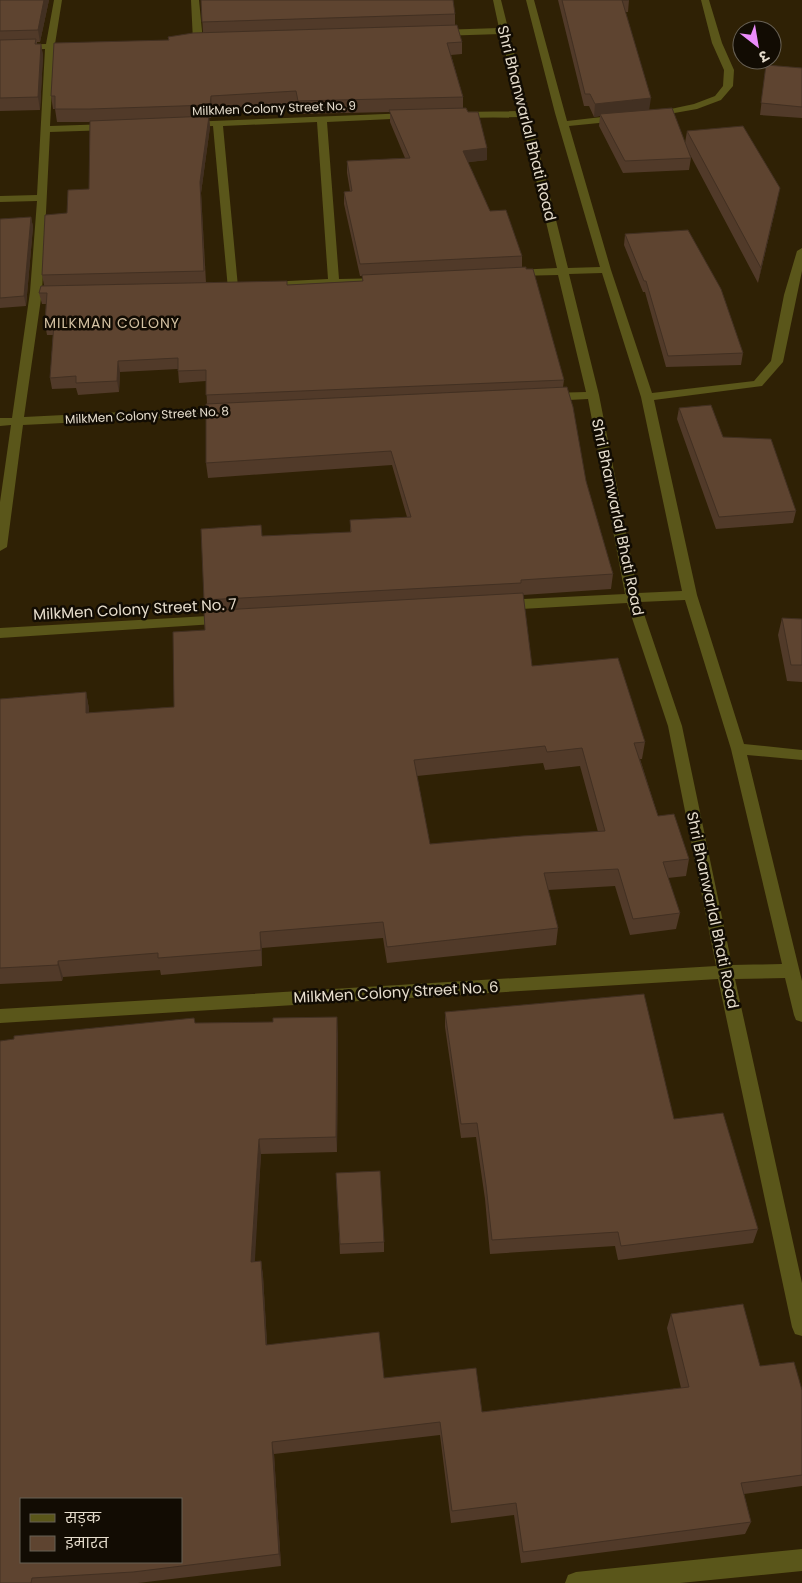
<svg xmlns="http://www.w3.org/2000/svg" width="802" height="1583" viewBox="0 0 802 1583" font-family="Poppins,'Noto Sans Devanagari',sans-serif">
  <rect width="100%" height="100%" fill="#2f2105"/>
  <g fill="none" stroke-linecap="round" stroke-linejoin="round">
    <!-- minor -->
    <path fill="#5a561a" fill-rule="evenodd" d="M54,0H62L55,44L73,43L78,46L73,49H54L50,126L110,124L115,127L110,130L50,132L42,292L24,417L224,407L230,411L224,415L23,425L7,547L0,551V502L11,425L0,426V418H12L30,292L37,201L0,202V196L37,195L45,49L0,51V45L46,44Z
      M191,0H199L203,41L198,44L193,41Z
      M493,0H501L568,268L600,267L555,113L526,0H534L567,121L619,115L624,118L619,121L569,126L611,270L652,393L754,381L771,361L784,295L797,251L802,248V271L783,362L762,386L654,400L697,595L744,744L802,750V760L747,755L802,981V1022L796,1020L794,1015L785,978L735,979L802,1283V1336L795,1334L792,1327L718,979L0,1023V1009L716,966L668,726L627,603L505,610L500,608L498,605L500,602L505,600L625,594L588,399L550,401L544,397L550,393L586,392L558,275L515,276L510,273L515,270L557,268L521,117L460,118L455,115L460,112L519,111L501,34L439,36L434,33L439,30L499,28ZM602,273L641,397L682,591L638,593L599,395L569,274ZM685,600L731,749L782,964L732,965L682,726L640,602Z
      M701,0H709L722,43L734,70L733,86L721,100L697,109L652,117V113L694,104L715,96L723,86L724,70L712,43Z
      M410,113L413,114V118L327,122L339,279L386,278L387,280L382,283L264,287L263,285L268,282L328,279L317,122L223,126L238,287L236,289H228L213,126L190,127L187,126V122Z
      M225,615L230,617L232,620L230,623L0,638V628Z
      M802,1549V1571L680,1583H565L568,1575L576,1572Z"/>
  </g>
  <!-- wall -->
  <path fill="#513a29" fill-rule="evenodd" d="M0,0H49L40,42H37V44H41L43,56L40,110L0,111Z
    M201,0L455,14V25L462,42V54L451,55L463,97V108L468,112L487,148V160L468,162L490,211L522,256V267L564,380L563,387L586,481L613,574L611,589L523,595L532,666L645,742L642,759H640L658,816L689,859L686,876L668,878L680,913L676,929L630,935L615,886L548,890L558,928L556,945L387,963L383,938L262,948V966L161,975L160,970L63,977L62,981L0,984V699L86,692L89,709V713L174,707L205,630V611L204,600L262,536L350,532V520L407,517L392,465L208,478L206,463L207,404L206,381L179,383L178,369L120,372L119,392L78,395L76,388L52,389L50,378L53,335H47L45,324L46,304H42L39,293L44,285L42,275L67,213L89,189L90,122H57L55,109H53L51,96L168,40V37L203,33ZM297,104L299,114L390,112V122L405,158L347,161V173L350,191L344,192V204L360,276H362V281L287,285L206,282L201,193L210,127L209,118H211L212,109ZM543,763L545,770L580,766L598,832L430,844L417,776Z
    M558,0H629L628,12H625L649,110L685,143L687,131L777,202L758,283L687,149L691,158L689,170L623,173L599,126L600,116L594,117L589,106H584Z
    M766,65L802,68V118L760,115Z
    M31,217L33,227L26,306L0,308V219Z
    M625,234L743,353L741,365L666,367L645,292H643L624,245Z
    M679,408L723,437L796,511L793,523L716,529L677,419Z
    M782,618L802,619V682L787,681L778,635Z
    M445,1012L674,1119L758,1229L753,1243L618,1260L615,1246L490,1254L485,1199L476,1137L461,1138L445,1027Z
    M195,1023L338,1033L337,1152L261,1154L254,1262L261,1261L263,1276L267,1345L384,1378L482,1412L681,1388L667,1328L671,1314L760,1366L802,1390V1486L744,1494L751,1522L745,1534L521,1563L514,1515L451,1523L440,1435L274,1454L281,1566L138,1583H0Z
    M336,1173L384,1242V1252L340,1254Z"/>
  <!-- shaded-wall -->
  <path fill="#423022" d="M44,0H49L40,42L38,30Z
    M41,44L43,56L40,110L38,97Z
    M211,96L212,109L211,118L210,105Z
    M651,98L649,111L600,114V116L594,117L595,104Z
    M209,116L210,127L201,193L206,283L200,182Z
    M487,148V160L463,163V151Z
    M780,188L777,202L758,283L761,268Z
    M31,217L33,227L26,306L24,296Z
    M118,361L120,372L119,392L117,381Z
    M86,692L89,709V731L86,713Z
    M260,932L262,948V966L261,950Z
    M58,961L63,977L62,981L58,965Z
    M337,1017L338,1033L337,1152L336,1137Z
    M259,1139L261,1154L254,1277L251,1262Z
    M261,1261L263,1276L268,1358L266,1345Z
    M272,1442L274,1454L281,1566L279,1554Z"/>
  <!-- building -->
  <path fill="#5e4430" stroke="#423022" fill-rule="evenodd" d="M0,0H44L38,30L0,31Z
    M201,0H453L455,14L202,22Z
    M562,0H629H622L651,98L595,104L590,94H585Z
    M457,25L462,42L447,43L463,97L298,101L296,91L211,96L210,105L90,109H55V96H51L54,43L169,40L168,37L193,33Z
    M36,39L35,44H41L38,97L0,98V40Z
    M766,65L802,68V107L761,103Z
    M466,108L468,112H478L487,148L463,151L490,211L506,210L522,256L360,264L344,192L352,191L347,161L410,158L389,110Z
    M672,108L691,158L625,161L600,114Z
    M209,116L200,182L204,271L42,275L45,215L67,213L68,190L89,189L90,121Z
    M743,126L780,188L761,268L687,131Z
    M31,217L24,296L0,298V219Z
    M688,230L721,289L743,353L668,356L646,281H644L625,234Z
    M526,267V269H533L564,380L206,395V370L178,371V358L118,361L117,381L76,383V376L50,378L54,323L45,324L47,293H39L41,286L287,281V285L363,281L362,275Z
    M567,387L573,407L586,481L613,574L521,580V583L204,600L201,529L261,525L262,536L351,532L350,520L411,517L391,451L206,463V404Z
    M711,405L723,437L771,439L796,511L719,517L679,408Z
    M523,593L532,666L618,658L645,742L634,743L658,816L674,814L689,859L663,862L680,913L633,919L618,869L544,873L558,928L387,947L383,922L260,932L261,950L158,958V953L58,961V965L0,968V699L86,692V713L174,707L173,632L205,630L204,611ZM545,746L547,752L582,748L605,831L522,836L430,844L414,760Z
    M782,618L802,619V665H791Z
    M644,994L674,1119L723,1113L758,1229L621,1246L618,1232L492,1240L486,1185L477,1123L461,1124L445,1012Z
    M337,1017L336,1137L259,1139L251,1262L261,1261L266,1345L379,1332L384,1378L476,1368L482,1412L689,1387L671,1314L743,1304L760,1366L794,1362L802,1390V1475L741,1483L751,1522L523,1552L516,1503L452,1511L440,1422L272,1442L279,1554L133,1572L32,1578L31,1583H0V1041L14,1039V1036L194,1018L195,1023L273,1022V1018ZM21,1499H181V1562H21Z
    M380,1171L384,1242L340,1244L336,1173Z"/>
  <g text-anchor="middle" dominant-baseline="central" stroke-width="5" stroke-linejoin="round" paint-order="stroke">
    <!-- far-street labels -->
    <g font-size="12" fill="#e6ddcd" stroke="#120c03">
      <text transform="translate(274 108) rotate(-2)">MilkMen Colony Street No. 9</text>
      <text transform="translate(147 415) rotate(-3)">MilkMen Colony Street No. 8</text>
    </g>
    <!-- far-neighbourhood labels -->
    <g font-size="14" letter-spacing="1" fill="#d3c1a2" stroke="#120c03">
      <text x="112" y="323">MILKMAN COLONY</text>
    </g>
    <!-- street labels -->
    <g font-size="15" fill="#e6ddcd" stroke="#120c03">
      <text transform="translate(527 123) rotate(76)">Shri Bhanwarlal Bhati Road</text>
      <text transform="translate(618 517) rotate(78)">Shri Bhanwarlal Bhati Road</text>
      <text transform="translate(135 609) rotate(-3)">MilkMen Colony Street No. 7</text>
      <text transform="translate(713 910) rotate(78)">Shri Bhanwarlal Bhati Road</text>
      <text transform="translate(396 992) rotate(-3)">MilkMen Colony Street No. 6</text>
    </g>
  </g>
  <!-- legend -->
  <rect x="20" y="1498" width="162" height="65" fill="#120c03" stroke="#676054"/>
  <rect x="30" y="1514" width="25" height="8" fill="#5a561a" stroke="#676054"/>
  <text x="65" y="1523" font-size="15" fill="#e6ddcd">सड़क</text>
  <rect x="30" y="1536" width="25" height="15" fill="#5e4430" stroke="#676054"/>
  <text x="65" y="1548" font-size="15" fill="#e6ddcd">इमारत</text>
  <!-- north arrow -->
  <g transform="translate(757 45) rotate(149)"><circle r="24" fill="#120c03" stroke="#676054"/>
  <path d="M0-4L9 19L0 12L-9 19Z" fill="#ec8cfb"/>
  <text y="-8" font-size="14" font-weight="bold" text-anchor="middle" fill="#e6ddcd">उ</text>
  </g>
</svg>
